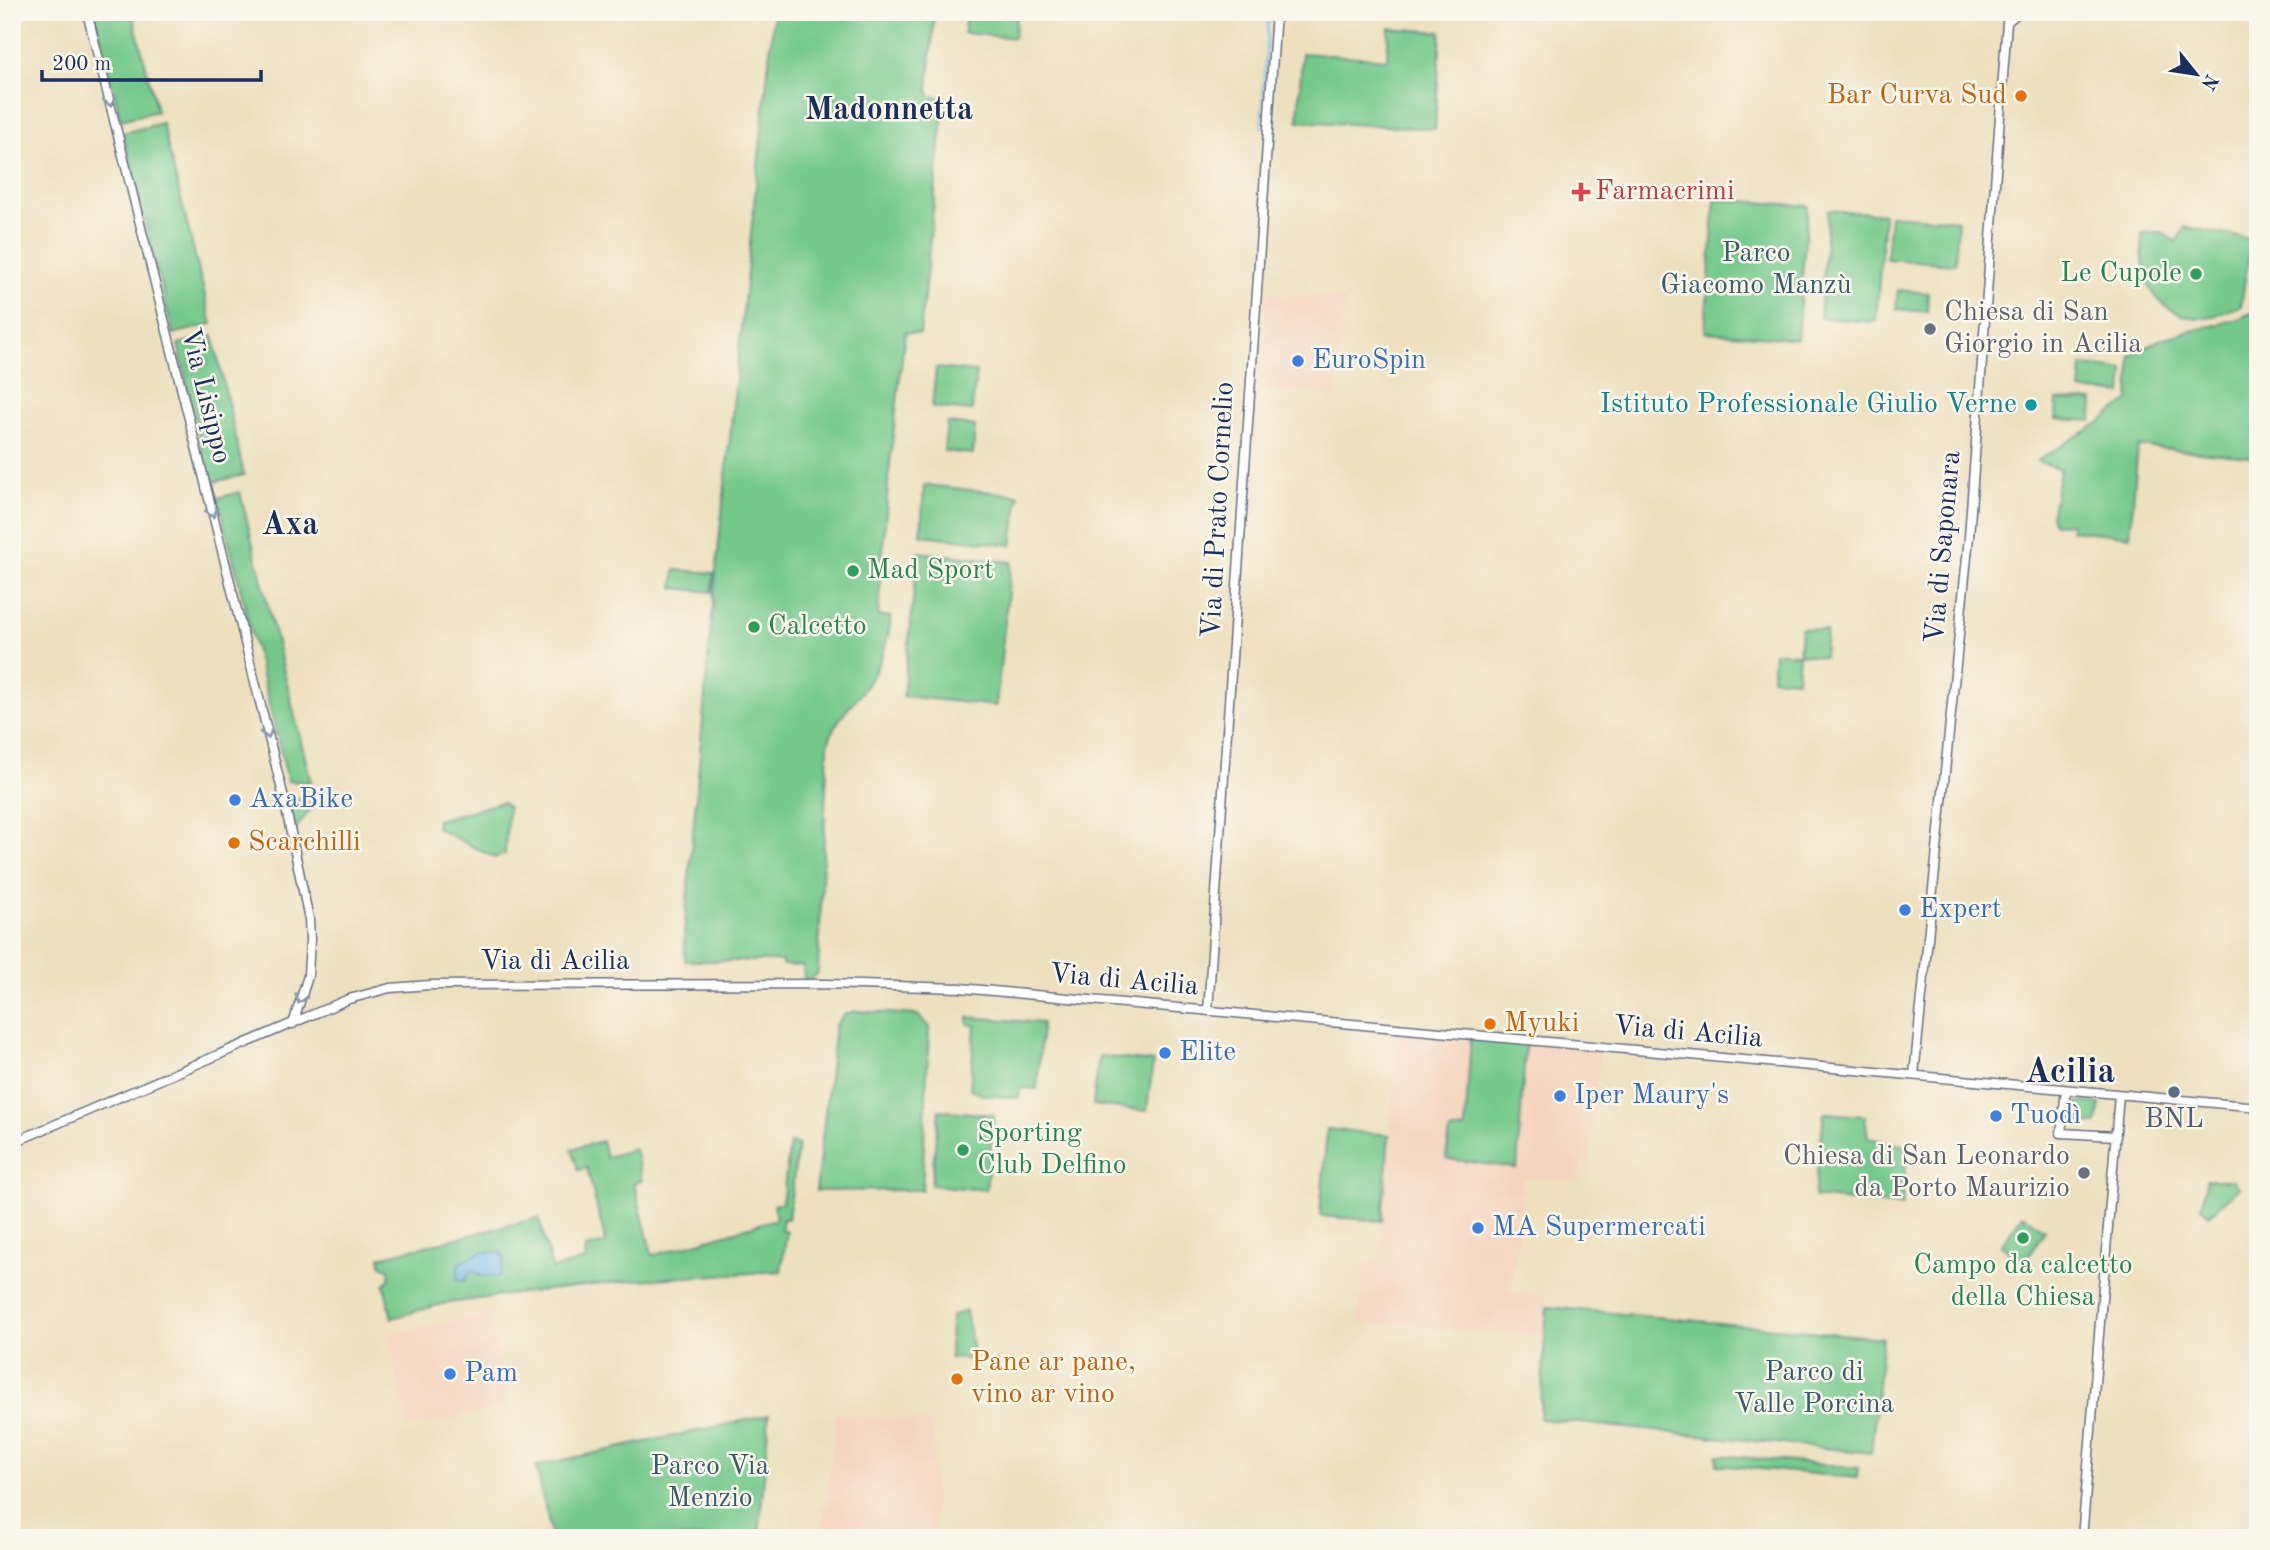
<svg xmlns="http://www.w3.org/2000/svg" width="2270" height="1550" viewBox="0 0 2270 1550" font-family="'Old Standard TT',serif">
  <rect width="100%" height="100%" fill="#fbf7ec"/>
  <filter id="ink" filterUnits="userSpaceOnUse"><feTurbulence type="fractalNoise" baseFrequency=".0143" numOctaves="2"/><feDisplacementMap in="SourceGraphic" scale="14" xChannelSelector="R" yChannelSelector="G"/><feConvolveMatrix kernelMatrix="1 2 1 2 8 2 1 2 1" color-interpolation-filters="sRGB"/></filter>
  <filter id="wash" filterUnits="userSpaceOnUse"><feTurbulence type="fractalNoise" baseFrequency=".00686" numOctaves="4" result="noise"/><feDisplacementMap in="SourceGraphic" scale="28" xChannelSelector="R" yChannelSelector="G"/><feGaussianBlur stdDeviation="1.57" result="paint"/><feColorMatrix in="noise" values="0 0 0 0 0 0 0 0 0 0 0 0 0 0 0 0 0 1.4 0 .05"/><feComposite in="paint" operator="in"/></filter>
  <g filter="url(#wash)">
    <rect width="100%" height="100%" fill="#eee0bf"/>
    <!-- built -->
    <path fill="#f4d4bf" d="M1266,293L1345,300L1336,396L1258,390Z
      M1398,1029L1601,1048L1590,1163H1582L1577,1181L1524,1178L1511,1293L1546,1296L1545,1336L1358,1322L1365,1263L1379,1258Z
      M490,1315L509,1406L407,1428L388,1335Z
      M836,1414L933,1422L936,1538H821Z"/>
    <!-- green -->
    <path fill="#75c98c" stroke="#487c75" stroke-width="2" d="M94,12H132L157,111L121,120Z
      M774,12H935L928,89L930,96L945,98L920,334L905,332L889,472L878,616L891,617L890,624C887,648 877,671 863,690C849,709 833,722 828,745L818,972L811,979L804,978L803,966L782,965V961H685L684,934L716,571Z
      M966,12H1017L1014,38L964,33Z
      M1389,28L1441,32L1435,129L1298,121L1302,53L1387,59Z
      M162,123L212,324L173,334L123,133Z
      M1715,199L1808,206L1797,339L1705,332Z
      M1828,210L1884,214L1876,322L1820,318Z
      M1890,215L1958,220L1955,264L1886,259Z
      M2185,227L2251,239L2241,306C2229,310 2210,319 2198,318C2149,312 2141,276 2142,233L2162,232L2176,242Z
      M1898,290L1928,293L1927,312L1896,309Z
      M2258,310V458L2138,446L2130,536L2071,530L2072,523L2054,524L2051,517L2060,470L2037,461L2100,422L2129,400L2131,355L2161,339L2238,319Z
      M213,336L244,475L209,483L178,344Z
      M2082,366L2124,370L2122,394L2080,390Z
      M936,368L976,372L972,411L932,407Z
      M2057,400L2093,401L2092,421L2056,419Z
      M947,423L975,426L973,454L944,451Z
      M924,485L1019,495L1012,545L921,535Z
      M240,492L311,782L288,781L218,498Z
      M918,552L1011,562L996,706L903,696Z
      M675,570L714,573L712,592L673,588Z
      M1801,628L1826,631L1824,657L1799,654L1797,680L1772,678L1774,652L1799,654Z
      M297,798L314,805L293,832L288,802Z
      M502,802L508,807L505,854L495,858L436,828L437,820Z
      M855,1011L918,1015L929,1027L922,1190L816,1191L835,1026L845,1014Z
      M968,1017L1042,1023L1037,1089L1020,1088L1019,1098L983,1095L970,1089L975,1025L968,1024Z
      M1471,1035L1526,1038L1517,1168L1446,1159L1450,1131L1465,1129Z
      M1099,1056L1153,1062L1147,1111L1093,1105Z
      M2078,1102L2100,1104L2097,1124L2075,1122Z
      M939,1110L994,1115L986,1190L931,1185Z
      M1824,1113L1865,1116L1868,1138L1907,1146L1902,1206L1814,1197Z
      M1327,1129L1389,1135L1382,1221L1320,1216Z
      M602,1141L606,1157L635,1149L642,1181L634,1183L652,1254L655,1255L776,1219L774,1205L782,1203L790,1143L798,1144L788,1219H783L781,1230L787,1231L781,1271L639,1280L521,1293L442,1304L392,1318L384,1284L390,1279L389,1269L382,1267L380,1257L539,1218L552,1269L586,1260L585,1248L606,1243L587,1168L578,1170L572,1149Z
      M2206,1180H2232L2239,1188L2209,1215L2202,1208Z
      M2022,1215L2045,1230L2025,1261L2001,1246Z
      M1547,1307L1883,1338L1871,1453L1540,1419Z
      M966,1311L974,1360L950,1358L951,1316Z
      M769,1415L759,1538H552L536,1466Z
      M1717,1455L1858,1468L1857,1478L1717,1465Z"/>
    <!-- water -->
    <path fill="#73bbeb" stroke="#4775a4" stroke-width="2" d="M482,1252H500L505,1259L500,1276H477L480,1275L474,1271L469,1272L465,1281L457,1279L459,1263Z"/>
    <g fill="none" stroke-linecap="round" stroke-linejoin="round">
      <!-- stream -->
      <path stroke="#73bbeb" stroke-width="2" d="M1261,128L1268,20"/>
    </g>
  </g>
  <g filter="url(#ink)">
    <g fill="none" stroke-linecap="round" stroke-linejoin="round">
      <!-- tertiary casing -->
      <g stroke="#656d80" stroke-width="11">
        <path id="tertiary" d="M87,12L282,790L309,919L310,940L308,976L293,1024
          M2007,22L2019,12
          M1208,1011L1276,12
          M1914,1075L1969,537L2007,22
          M2066,1090L2061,1133L2116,1136
          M12,1143L349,999L390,988L430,985L826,984L960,988L2258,1107
          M2082,1538L2119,1095"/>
      </g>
      <!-- tertiary -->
      <use href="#tertiary" stroke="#fff" stroke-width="8"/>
    </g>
    <!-- one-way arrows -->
    <defs><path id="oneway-chevron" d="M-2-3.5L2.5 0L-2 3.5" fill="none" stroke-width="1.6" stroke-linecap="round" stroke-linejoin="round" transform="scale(1.75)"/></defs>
    <g stroke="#8d97ae">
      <use href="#oneway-chevron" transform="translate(110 102) rotate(76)"/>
      <use href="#oneway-chevron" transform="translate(212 513) rotate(76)"/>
      <use href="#oneway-chevron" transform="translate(267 734) rotate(76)"/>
      <use href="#oneway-chevron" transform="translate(300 999) rotate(110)"/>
    </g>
  </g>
  <!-- markers -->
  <g fill="#e8710a" stroke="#fbf7ec" stroke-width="2.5">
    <circle cx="2021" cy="96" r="7"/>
    <circle cx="234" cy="843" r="7"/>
    <circle cx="1490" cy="1024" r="7"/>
    <circle cx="957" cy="1379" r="7"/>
  </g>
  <path fill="#e0444e" stroke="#fbf7ec" stroke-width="2.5" d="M1577.5 181.5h7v7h7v7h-7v7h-7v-7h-7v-7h7z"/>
  <g fill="#2e9e5b" stroke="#fbf7ec" stroke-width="2.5">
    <circle cx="2196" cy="274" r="7"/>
    <circle cx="853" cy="571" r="7"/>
    <circle cx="754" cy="627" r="7"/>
    <circle cx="963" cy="1150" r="7"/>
    <circle cx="2023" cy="1238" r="7"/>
  </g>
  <g fill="#6b7280" stroke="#fbf7ec" stroke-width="2.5">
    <circle cx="1930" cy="329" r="7"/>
    <circle cx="2084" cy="1173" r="7"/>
  </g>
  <g fill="#3f7fe0" stroke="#fbf7ec" stroke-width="2.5">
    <circle cx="1298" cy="361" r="7"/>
    <circle cx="235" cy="800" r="7"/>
    <circle cx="1905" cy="910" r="7"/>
    <circle cx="1165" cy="1053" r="7"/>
    <circle cx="1560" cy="1096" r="7"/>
    <circle cx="1996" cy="1116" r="7"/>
    <circle cx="1478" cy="1228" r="7"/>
    <circle cx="450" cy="1374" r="7"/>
  </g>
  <circle fill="#0f9aa8" stroke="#fbf7ec" stroke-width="2.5" cx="2031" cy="405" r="7"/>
  <circle fill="#5c6f8a" stroke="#fbf7ec" stroke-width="2.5" cx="2174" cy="1092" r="7"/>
  <g text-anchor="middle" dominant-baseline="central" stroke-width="5" stroke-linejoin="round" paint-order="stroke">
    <!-- food labels -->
    <g font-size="28" fill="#c56008" stroke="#fbf7ec" text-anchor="start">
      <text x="2007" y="96" text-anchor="end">Bar Curva Sud</text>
      <text x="248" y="843">Scarchilli</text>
      <text x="1504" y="1024">Myuki</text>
      <text x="971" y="1363">Pane ar pane,<tspan x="971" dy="32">vino ar vino</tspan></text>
    </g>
    <!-- health labels -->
    <g font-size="28" fill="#be3a42" stroke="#fbf7ec" text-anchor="start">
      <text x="1595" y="192">Farmacrimi</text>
    </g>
    <!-- park labels -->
    <g font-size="28" fill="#365d6c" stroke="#fbf7ec">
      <text x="1756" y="254">Parco<tspan x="1756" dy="32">Giacomo Manzù</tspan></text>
      <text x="1814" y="1373">Parco di<tspan x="1814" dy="32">Valle Porcina</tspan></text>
      <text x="710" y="1467">Parco Via<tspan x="710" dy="32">Menzio</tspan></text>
    </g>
    <!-- leisure labels -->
    <g font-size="28" fill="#27864d" stroke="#fbf7ec" text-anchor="start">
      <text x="2182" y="274" text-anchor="end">Le Cupole</text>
      <text x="867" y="571">Mad Sport</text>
      <text x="768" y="627">Calcetto</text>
      <text x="977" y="1134">Sporting<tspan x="977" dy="32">Club Delfino</tspan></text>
      <text x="2023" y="1266" text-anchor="middle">Campo da calcetto<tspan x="2023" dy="32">della Chiesa</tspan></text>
    </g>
    <!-- worship labels -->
    <g font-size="28" fill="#5b616d" stroke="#fbf7ec" text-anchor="start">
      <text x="1944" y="313">Chiesa di San<tspan x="1944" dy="32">Giorgio in Acilia</tspan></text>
      <text x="2070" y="1157" text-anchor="end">Chiesa di San Leonardo<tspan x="2070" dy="32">da Porto Maurizio</tspan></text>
    </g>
    <!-- shop labels -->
    <g font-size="28" fill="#366cbe" stroke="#fbf7ec" text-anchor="start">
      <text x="1312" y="361">EuroSpin</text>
      <text x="249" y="800">AxaBike</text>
      <text x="1919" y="910">Expert</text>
      <text x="1179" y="1053">Elite</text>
      <text x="1574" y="1096">Iper Maury's</text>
      <text x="2010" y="1116">Tuodì</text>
      <text x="1492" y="1228">MA Supermercati</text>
      <text x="464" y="1374">Pam</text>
    </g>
    <!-- street labels -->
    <g font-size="28" fill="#1b2f5e" stroke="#fbf7ec">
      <text transform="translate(205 396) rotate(76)">Via Lisippo</text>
      <text transform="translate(1219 510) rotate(-87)">Via di Prato Cornelio</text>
      <text transform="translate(1944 547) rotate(-85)">Via di Saponara</text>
      <text x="555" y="962">Via di Acilia</text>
      <text transform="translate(1124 981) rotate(5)">Via di Acilia</text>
      <text transform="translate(1688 1033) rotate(5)">Via di Acilia</text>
    </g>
    <!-- culture labels -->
    <g font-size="28" fill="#0d838f" stroke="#fbf7ec" text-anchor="end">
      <text x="2017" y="405">Istituto Professionale Giulio Verne</text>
    </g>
    <!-- service labels -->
    <g font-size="28" fill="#4e5e75" stroke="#fbf7ec">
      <text x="2174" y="1120">BNL</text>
    </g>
    <!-- quarter labels -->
    <g font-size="32" font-weight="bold" fill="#1b2f5e" stroke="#fbf7ec">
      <text x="889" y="111">Madonnetta</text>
      <text x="290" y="526">Axa</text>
    </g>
    <!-- district labels -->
    <g font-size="35" font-weight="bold" fill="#1b2f5e" stroke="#fbf7ec">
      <text x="2070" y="1072">Acilia</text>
    </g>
  </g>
  <!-- margin -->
  <rect width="2270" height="1550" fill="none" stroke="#fbf7ec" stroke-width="42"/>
  <!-- north arrow -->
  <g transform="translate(2196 74) rotate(120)" stroke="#fbf7ec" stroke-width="5" paint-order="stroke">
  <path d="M0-5L12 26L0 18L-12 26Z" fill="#1b2f5e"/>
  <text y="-10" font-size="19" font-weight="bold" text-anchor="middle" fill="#1b2f5e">N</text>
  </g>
  <!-- scale -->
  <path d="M42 70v10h219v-10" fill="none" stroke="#1b2f5e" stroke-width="3.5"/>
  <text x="52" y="70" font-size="21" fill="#1b2f5e" stroke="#fbf7ec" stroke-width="5" paint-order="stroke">200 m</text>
</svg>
